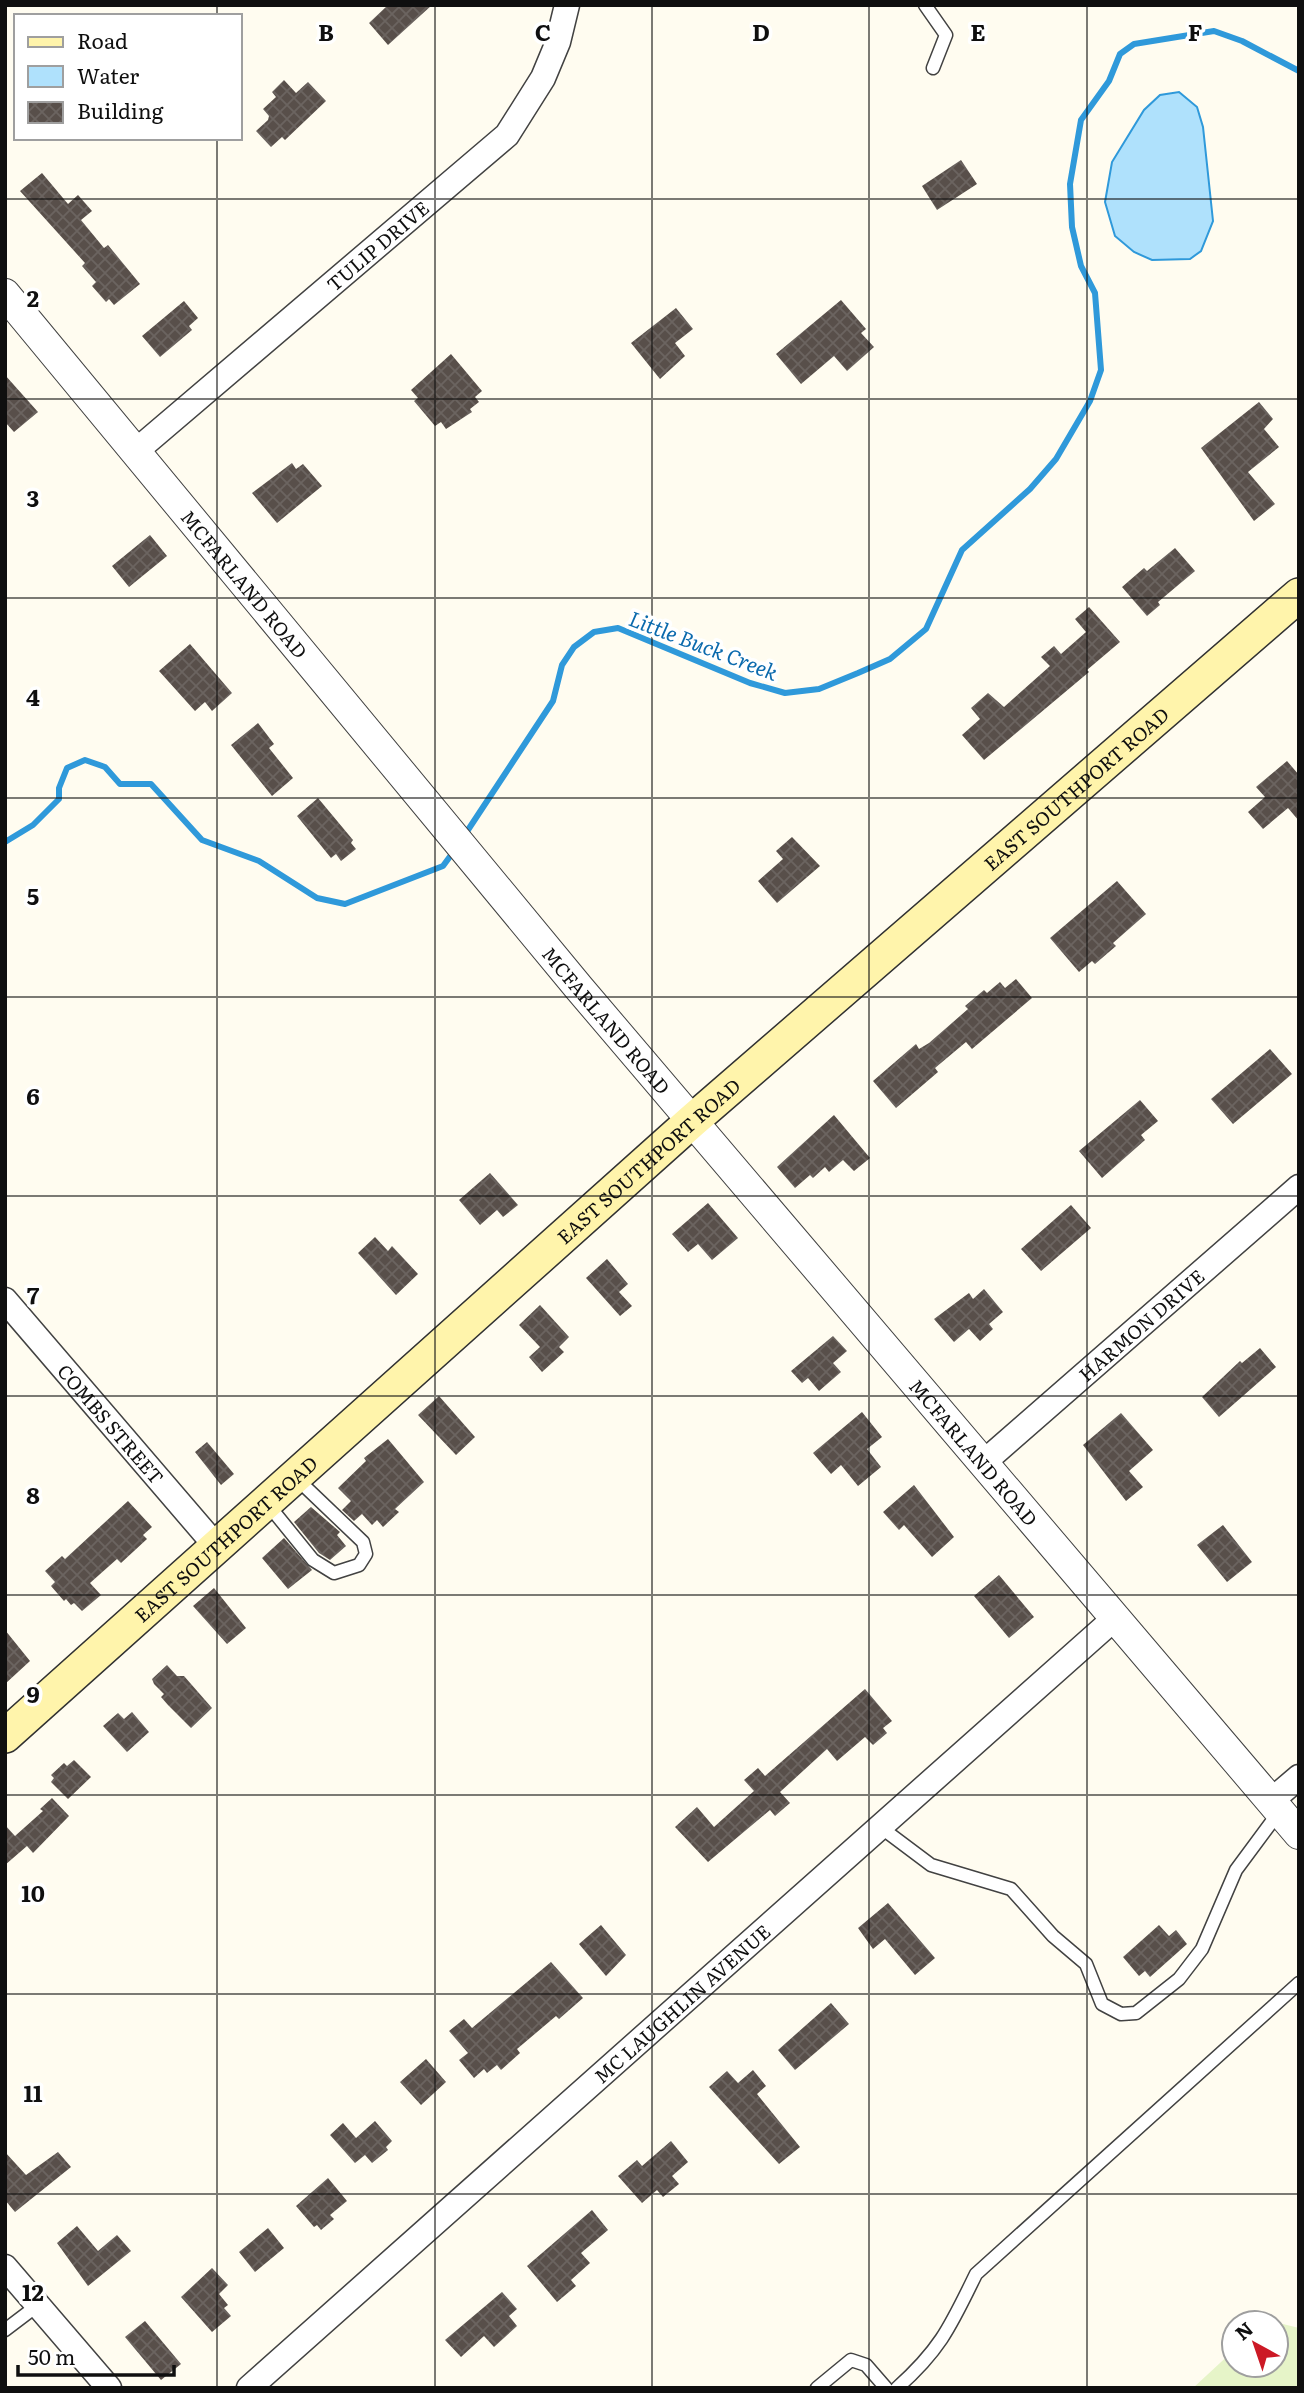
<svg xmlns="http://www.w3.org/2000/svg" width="1304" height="2393" viewBox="0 0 1304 2393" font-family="Literata,serif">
  <defs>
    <pattern id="building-cross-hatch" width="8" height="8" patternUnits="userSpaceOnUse" patternTransform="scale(1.75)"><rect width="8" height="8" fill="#584f4a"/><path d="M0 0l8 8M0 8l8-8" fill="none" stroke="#6b6460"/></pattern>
  </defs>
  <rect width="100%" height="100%" fill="#fffcf0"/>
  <!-- pitch -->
  <path fill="#e6f4c8" d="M1267,2320L1299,2328V2388H1193L1234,2350V2365H1276V2323H1263Z"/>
  <!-- water -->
  <path fill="#afe1fc" stroke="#2f99da" stroke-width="2" d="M1179,92L1197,107L1203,127L1213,221L1201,251L1190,259L1152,260L1134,252L1115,236L1105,202L1112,162L1144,110L1160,95Z"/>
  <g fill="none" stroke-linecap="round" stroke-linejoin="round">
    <!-- stream -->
    <path stroke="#2f99da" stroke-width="6" d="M464,836L553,701L562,665L574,647L594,632L618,628L750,683L785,693L819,689L858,673L890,659L926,629L962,550L1030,489L1056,459L1090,401L1101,370L1095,293L1081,266L1072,227L1070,184L1081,120L1109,81L1120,54L1134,44L1214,31L1242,41L1299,71
      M5,842L33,825L59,799V788L67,768L85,760L105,767L120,784H151L202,840L259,861L317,898L345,904L443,866L454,851"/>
  </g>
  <!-- building -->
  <path fill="url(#building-cross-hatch)" d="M388,5H432L388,45L369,23Z
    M284,80L296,93L308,82L326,101L285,140L282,137L271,147L256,131L268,120L269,116L263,109L276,97L272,92Z
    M961,160L977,184L937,210L922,186Z
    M42,173L68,204L78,195L92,211L81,220L104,248L108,245L140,284L114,305L109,299L106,302L92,286L96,282L82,266L85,263L20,191Z
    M841,300L866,329L861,333L874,347L847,371L834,356L801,384L776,354Z
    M184,301L198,318L189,326L192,330L160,357L142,336Z
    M676,308L693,329L675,343L685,356L660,379L631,343Z
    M451,354L482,391L475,397L479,402L470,409L472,412L446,429L441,422L435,426L414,401L418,398L411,390Z
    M5,375L38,412L14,432L5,422Z
    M1259,402L1273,419L1264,429L1279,447L1248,472L1275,504L1254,521L1201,448Z
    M292,463L296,469L303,464L322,486L277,523L252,493Z
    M150,535L167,556L129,587L112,566Z
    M1175,548L1195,571L1158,602L1160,605L1147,616L1122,587L1144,568L1147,571Z
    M1089,607L1120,642L1087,670L1089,672L984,760L962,735L980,719L971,708L988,693L1004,707L1050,666L1041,657L1054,646L1061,654L1086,632L1075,619Z
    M190,644L232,693L212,711L205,702L195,711L159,671Z
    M258,723L274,744L269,748L293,778L272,796L231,745Z
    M1287,761L1299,775V821L1288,808L1263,829L1248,812L1265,797L1256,787Z
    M318,798L353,840L351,843L356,849L341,861L336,854L331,858L297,816Z
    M792,837L820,866L777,903L758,881L783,859L776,851Z
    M1117,881L1146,914L1113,943L1116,946L1095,964L1092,961L1079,972L1050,938Z
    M1016,979L1032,998L972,1049L966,1042L935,1068L938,1072L896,1108L873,1081L916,1044L919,1049L929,1043L968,1009L965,1006L984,990L987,993L1000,982L1005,988Z
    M1270,1049L1292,1074L1233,1124L1211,1099Z
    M1140,1100L1158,1121L1141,1135L1145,1140L1102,1178L1079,1151Z
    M834,1115L870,1158L854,1171L843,1160L829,1172L825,1167L813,1178L810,1175L795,1188L777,1167Z
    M490,1173L518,1205L503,1217L497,1210L480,1225L459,1200Z
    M708,1203L738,1238L712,1260L698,1244L688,1252L672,1234Z
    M1071,1205L1091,1228L1041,1271L1021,1249Z
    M375,1237L388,1251L392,1246L418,1274L396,1295L358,1253Z
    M607,1259L628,1284L619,1292L632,1306L620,1316L586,1278Z
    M984,1289L1003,1312L989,1324L993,1329L980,1341L969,1329L954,1342L934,1319L969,1293L973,1299Z
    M540,1305L569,1337L559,1347L564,1352L542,1372L529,1357L540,1347L519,1325Z
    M833,1336L847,1351L833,1363L841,1372L819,1391L808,1378L802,1383L791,1371Z
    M1260,1348L1276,1367L1219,1417L1202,1397L1240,1361L1242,1363Z
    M439,1396L475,1437L456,1455L418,1415Z
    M862,1412L882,1437L867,1449L881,1467L858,1486L841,1465L831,1474L813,1453Z
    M1121,1413L1153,1450L1129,1471L1143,1487L1126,1501L1083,1445Z
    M388,1439L424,1482L395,1509L399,1512L383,1527L377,1520L372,1525L362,1514L354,1521L342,1510L351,1501L338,1488L366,1461L364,1458Z
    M207,1442L234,1474L221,1485L195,1452Z
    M914,1485L954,1537L932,1557L904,1525L899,1530L883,1512Z
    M128,1501L152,1527L143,1535L147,1539L121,1563L117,1559L90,1583L101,1595L82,1611L74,1603L71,1605L66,1599L64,1601L51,1586L55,1582L45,1571L62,1556L65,1559Z
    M311,1507L340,1532L337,1535L346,1546L330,1560L319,1553L294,1522Z
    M1223,1525L1252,1562L1227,1582L1197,1545Z
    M284,1538L312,1570L288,1589L262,1558Z
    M999,1575L1034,1617L1009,1638L974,1596Z
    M214,1588L246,1628L227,1644L193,1606Z
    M5,1630L30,1661L5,1684Z
    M167,1665L177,1676H184L212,1708L191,1728L168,1705L161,1697L164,1694L154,1684L152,1679Z
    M865,1689L892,1721L883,1728L887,1733L873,1745L865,1737L837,1761L827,1749L780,1792L790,1803L775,1816L770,1810L708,1862L675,1827L697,1807L714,1827L754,1791L744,1780L758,1768L765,1776Z
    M132,1712L149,1732L127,1752L103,1726L118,1713L124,1719Z
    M74,1760L91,1777L68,1799L51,1782L54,1778L51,1775L64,1763L67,1766Z
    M52,1798L69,1816L33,1853L27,1846L5,1865V1825L15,1836L43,1811L40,1809Z
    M888,1903L935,1958L915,1975L885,1939L873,1949L858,1928Z
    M601,1925L626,1955L606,1976L579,1944Z
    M1159,1925L1169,1936L1176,1930L1187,1944L1150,1977L1145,1971L1139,1976L1123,1957Z
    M551,1962L583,1998L559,2019L556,2016L517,2049L520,2053L501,2070L497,2065L487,2073L484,2069L474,2078L459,2060L468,2053L449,2031L464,2019L472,2028Z
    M831,2003L849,2024L795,2070L778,2050Z
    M426,2059L446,2082L421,2105L400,2082Z
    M753,2070L766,2086L757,2094L800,2147L779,2164L709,2087L727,2071L738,2083Z
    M375,2121L392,2141L386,2147L388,2150L372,2163L365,2155L355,2163L330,2135L343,2123L356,2138Z
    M671,2141L688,2162L672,2176L679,2184L663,2197L657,2190L642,2203L618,2176L637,2160L642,2166Z
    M5,2152L26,2175L58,2152L71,2167L15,2212L5,2200Z
    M328,2178L347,2201L330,2215L334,2219L321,2230L317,2225L314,2227L296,2206Z
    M592,2210L608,2230L581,2253L590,2263L571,2280L576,2286L557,2302L527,2266Z
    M77,2226L98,2251L117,2235L131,2251L88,2286L57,2243Z
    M268,2228L284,2248L255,2272L239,2252Z
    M212,2268L228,2285L219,2294L228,2305L224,2308L231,2316L212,2332L181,2297Z
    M502,2292L517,2309L509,2316L517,2326L494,2347L484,2336L461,2357L445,2340Z
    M145,2321L181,2364L161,2380L125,2337Z"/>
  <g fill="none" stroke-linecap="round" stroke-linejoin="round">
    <!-- service casing -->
    <g stroke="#424242" stroke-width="15">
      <path id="service" d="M925,5L946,35L933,68
        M266,1502L313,1560L334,1573L359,1565L366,1554L363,1542L296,1478
        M879,1826L931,1865L1011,1889L1053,1936L1086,1964L1102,2004L1121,2014L1136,2013L1179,1979L1202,1949L1236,1870L1279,1812
        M5,2330L38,2305
        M817,2388L851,2360L866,2365L886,2388
        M897,2388C941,2349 951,2325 976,2274L1299,1983"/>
    </g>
    <!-- minor casing -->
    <g stroke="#424242" stroke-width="27">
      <g id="minor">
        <path id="s1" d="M136,451L507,135L543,78L558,42L567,5"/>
        <path id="s2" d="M5,1300L216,1546"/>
        <path id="s3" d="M983,1463L1299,1187"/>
        <path d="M1271,1801L1299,1777"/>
        <path d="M5,2267L109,2388"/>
        <path id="s4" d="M249,2388L1115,1618"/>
      </g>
    </g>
    <!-- tertiary casing -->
    <g stroke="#424242" stroke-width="32">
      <g id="tertiary">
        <path id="s5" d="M5,294L579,988L1299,1834"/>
      </g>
    </g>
    <!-- secondary casing -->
    <g stroke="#313131" stroke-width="36">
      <g id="secondary">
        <path id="s6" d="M5,1736L692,1121L1299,595"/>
      </g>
    </g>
    <!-- service -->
    <use href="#service" stroke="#fff" stroke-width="12"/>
    <!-- minor -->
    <use href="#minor" stroke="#fff" stroke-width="24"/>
    <!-- tertiary -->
    <use href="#tertiary" stroke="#fff" stroke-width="30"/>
    <!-- secondary -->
    <use href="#secondary" stroke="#fff4ab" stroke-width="33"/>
  </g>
  <!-- grid -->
  <path fill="none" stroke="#0f0f0f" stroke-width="2" stroke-opacity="0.55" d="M217,5V16M435,5V2388M652,5V2388M869,5V2388M1087,5V2388M217,138V2388M5,199H1299M5,399H1299M5,598H1299M5,798H1299M5,997H1299M5,1196H1299M5,1396H1299M5,1595H1299M5,1795H1299M5,1994H1299M5,2194H1299"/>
  <g text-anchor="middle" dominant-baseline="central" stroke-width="7" stroke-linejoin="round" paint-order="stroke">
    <!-- street labels -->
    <g font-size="19" fill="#0f0f0f" stroke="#fff">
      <text stroke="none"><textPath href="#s1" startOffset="317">TULIP DRIVE</textPath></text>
      <text stroke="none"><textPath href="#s5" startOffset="376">MCFARLAND ROAD</textPath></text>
      <text stroke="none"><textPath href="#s6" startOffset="1430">EAST SOUTHPORT ROAD</textPath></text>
      <text stroke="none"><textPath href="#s5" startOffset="943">MCFARLAND ROAD</textPath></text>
      <text stroke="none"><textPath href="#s6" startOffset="863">EAST SOUTHPORT ROAD</textPath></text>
      <text stroke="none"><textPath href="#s3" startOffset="210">HARMON DRIVE</textPath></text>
      <text stroke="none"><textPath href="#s2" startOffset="163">COMBS STREET</textPath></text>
      <text stroke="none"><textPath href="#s5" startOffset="1510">MCFARLAND ROAD</textPath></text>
      <text stroke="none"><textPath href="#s6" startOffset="296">EAST SOUTHPORT ROAD</textPath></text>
      <text stroke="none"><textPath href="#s4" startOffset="579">MC LAUGHLIN AVENUE</textPath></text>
    </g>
    <!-- water labels -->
    <g font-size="21" font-style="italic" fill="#0b6aad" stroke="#fff">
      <text transform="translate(704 644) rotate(21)">Little Buck Creek</text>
    </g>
  </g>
  <g font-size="23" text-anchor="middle" font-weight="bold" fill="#0f0f0f" stroke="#fff" stroke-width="7" stroke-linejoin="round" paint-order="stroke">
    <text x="326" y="41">B</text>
    <text x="543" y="41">C</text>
    <text x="761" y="41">D</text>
    <text x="978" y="41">E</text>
    <text x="1195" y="41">F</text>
    <text x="33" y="307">2</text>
    <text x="33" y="507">3</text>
    <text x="33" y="706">4</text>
    <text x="33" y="905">5</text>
    <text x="33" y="1105">6</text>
    <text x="33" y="1304">7</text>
    <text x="33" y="1504">8</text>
    <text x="33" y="1703">9</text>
    <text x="33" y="1902">10</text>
    <text x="33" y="2102">11</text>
    <text x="33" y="2301">12</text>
  </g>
  <!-- border -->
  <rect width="1304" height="2393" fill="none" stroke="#0f0f0f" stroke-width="14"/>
  <!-- legend -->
  <rect x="14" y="14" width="228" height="126" fill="#ffffff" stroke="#9f9f9f" stroke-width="2"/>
  <rect x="28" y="37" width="35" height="10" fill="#fff4ab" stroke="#9f9f9f" stroke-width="2"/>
  <text x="77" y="49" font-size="21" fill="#0f0f0f">Road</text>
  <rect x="28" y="66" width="35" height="21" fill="#afe1fc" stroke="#9f9f9f" stroke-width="2"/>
  <text x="77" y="84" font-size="21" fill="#0f0f0f">Water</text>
  <rect x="28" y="102" width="35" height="21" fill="url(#building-cross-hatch)" stroke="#9f9f9f" stroke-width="2"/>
  <text x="77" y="119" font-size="21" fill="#0f0f0f">Building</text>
  <!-- north arrow -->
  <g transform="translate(1255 2344) rotate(320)"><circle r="33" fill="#ffffff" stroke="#9f9f9f" stroke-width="2"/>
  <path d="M0-5L12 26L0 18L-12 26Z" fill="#cc1925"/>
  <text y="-10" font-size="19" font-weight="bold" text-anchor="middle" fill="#0f0f0f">N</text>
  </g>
  <!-- scale -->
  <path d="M18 2365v10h156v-10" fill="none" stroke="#0f0f0f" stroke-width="3.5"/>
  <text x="28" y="2365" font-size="21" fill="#0f0f0f" stroke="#ffffff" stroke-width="5" paint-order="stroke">50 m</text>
</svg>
